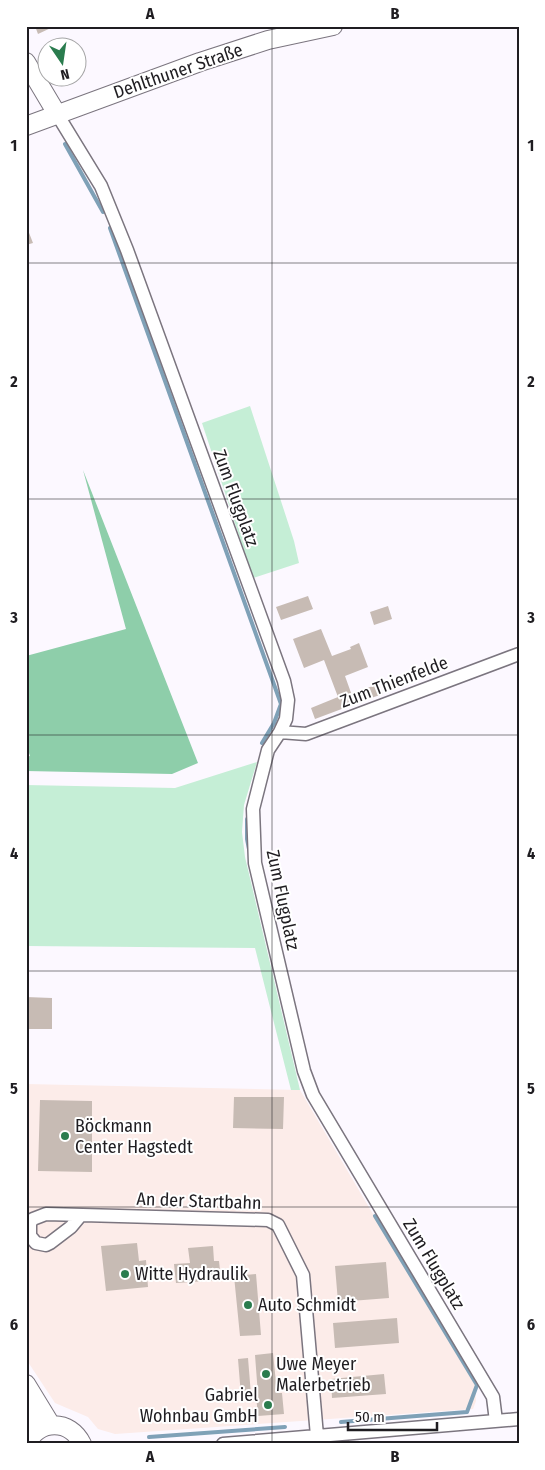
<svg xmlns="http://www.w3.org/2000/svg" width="545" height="1470" viewBox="0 0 545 1470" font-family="'Fira Sans Condensed',sans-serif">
  <rect width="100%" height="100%" fill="#fcf8ff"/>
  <!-- industrial -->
  <path fill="#fcece9" d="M26,1084L300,1090L367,1204L475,1385L476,1401L473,1409L115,1434L98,1429L88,1417L55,1403L26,1359Z"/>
  <!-- green -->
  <path fill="#c5eed6" d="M250,406L294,541L299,563L253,578L202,423Z
    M257,762L244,805L242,832L245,857L300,1090H291L255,948L26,946V785L175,788Z"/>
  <!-- forest -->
  <path fill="#8eceaa" d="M83,470L198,763L172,774L26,771V757L30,756L26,744V656L126,629Z"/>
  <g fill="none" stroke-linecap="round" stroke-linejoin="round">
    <!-- stream -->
    <path stroke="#7fa1b7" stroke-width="4" d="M65,144L103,212
      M110,228L281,704L274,723L262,743
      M247,819V839L249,849
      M341,1422L467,1412L477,1385L375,1216
      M149,1437L285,1427"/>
  </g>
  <!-- building -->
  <path fill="#c7bbb4" d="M35,26H55L38,34Z
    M26,225L33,243L26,245Z
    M308,596L313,609L281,620L276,607Z
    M388,606L392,619L374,625L370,612Z
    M321,629L332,656L351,649L350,647L359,643L368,667L345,676L355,704L315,719L311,708L338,697L324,660L304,668L293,639Z
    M379,684L383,694L368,699L364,689Z
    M26,997L52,998V1029H26Z
    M234,1097H284L283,1129L233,1128Z
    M40,1100L92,1101V1172L38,1171Z
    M137,1243L139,1261L146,1260L148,1287L106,1291L101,1246Z
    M213,1246L214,1261H219L221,1280L176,1283L174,1264L190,1263L188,1248Z
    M386,1262L389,1298L338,1302L335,1266Z
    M256,1274L261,1335L240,1336L234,1276Z
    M397,1318L399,1343L335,1348L333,1323Z
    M273,1353L277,1393H282L284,1414L258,1416L256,1395H258L255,1355Z
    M248,1358L251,1395L241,1396L238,1359Z
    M384,1374L386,1394L332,1398L331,1379Z"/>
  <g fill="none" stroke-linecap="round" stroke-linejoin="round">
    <!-- street casing -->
    <g stroke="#7b757f" stroke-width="15">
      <path id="street" d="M57,114L101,186L127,250L284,681L288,700L286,719L280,732L268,750L253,809L255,863L304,1071L313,1095L493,1397L496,1421
        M280,732L306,734L519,654
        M81,1215L71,1227L50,1243L46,1245L36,1243L30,1236V1223L33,1219L46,1214L268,1220L278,1225L303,1275L317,1436
        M223,1444L519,1419"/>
    </g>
    <!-- secondary casing -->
    <g stroke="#7b757f" stroke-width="20">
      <path id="secondary" d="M26,62L57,114
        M26,126L200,62L268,40L333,26
        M26,1384L51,1425
        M26,1404L31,1416L33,1434
        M27,1444C39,1419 70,1419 82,1444"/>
    </g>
    <!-- street -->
    <use href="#street" stroke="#fff" stroke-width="12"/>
    <!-- secondary -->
    <use href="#secondary" stroke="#fff" stroke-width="18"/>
  </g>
  <!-- grid -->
  <path fill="none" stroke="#1f1d21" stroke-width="1" stroke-opacity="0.55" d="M272,26V1444M26,263H519M26,499H519M26,735H519M26,971H519M26,1207H519"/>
  <!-- markers -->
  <g fill="#2a7c4e" stroke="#fff" stroke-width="2">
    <circle cx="65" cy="1136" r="5"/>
    <circle cx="125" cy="1274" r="5"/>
    <circle cx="248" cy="1305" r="5"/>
    <circle cx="266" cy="1374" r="5"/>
    <circle cx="268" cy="1405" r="5"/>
  </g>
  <g text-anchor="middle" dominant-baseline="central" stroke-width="4" stroke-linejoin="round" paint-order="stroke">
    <!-- street labels -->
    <g font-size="18" fill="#1f1d21" stroke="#fff">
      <text transform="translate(178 71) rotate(-19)">Dehlthuner Straße</text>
      <text transform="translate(236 498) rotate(70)">Zum Flugplatz</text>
      <text transform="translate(394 682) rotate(-21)">Zum Thienfelde</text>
      <text transform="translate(283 900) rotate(78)">Zum Flugplatz</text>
      <text transform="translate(199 1201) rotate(2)">An der Startbahn</text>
      <text transform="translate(434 1264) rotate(59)">Zum Flugplatz</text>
    </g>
    <!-- poi labels -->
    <g font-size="18" fill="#1f1d21" stroke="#fff" text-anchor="start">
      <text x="75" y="1126">Böckmann<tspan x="75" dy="21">Center Hagstedt</tspan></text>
      <text x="135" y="1274">Witte Hydraulik</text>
      <text x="258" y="1305">Auto Schmidt</text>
      <text x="276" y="1364">Uwe Meyer<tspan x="276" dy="21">Malerbetrieb</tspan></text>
      <text x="258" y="1395" text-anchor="end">Gabriel<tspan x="258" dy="21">Wohnbau GmbH</tspan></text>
    </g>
  </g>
  <!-- border -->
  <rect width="545" height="1470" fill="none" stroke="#ffffff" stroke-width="55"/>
  <!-- north arrow -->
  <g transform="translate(62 62) rotate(167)"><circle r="24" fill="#ffffff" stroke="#a5a5a6"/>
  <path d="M0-4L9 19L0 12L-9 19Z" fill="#2a7c4e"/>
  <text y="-8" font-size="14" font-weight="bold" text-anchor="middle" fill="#1f1d21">N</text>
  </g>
  <!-- scale -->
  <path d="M348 1422v8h89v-8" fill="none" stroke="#1f1d21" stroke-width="2.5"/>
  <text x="355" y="1422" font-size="15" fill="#1f1d21" stroke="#ffffff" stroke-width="4" paint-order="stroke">50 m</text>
  <rect x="28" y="28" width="490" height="1414" fill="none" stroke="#1f1d21" stroke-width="2"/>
  <g font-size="16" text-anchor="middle" font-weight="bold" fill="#1f1d21">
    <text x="150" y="19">A</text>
    <text x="395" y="19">B</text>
    <text x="14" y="151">1</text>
    <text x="531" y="151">1</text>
    <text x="14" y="387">2</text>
    <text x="531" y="387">2</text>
    <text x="14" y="623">3</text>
    <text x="531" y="623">3</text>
    <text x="14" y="859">4</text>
    <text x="531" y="859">4</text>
    <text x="14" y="1094">5</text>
    <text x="531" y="1094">5</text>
    <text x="14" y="1330">6</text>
    <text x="531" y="1330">6</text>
    <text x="150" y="1462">A</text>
    <text x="395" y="1462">B</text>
  </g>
</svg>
